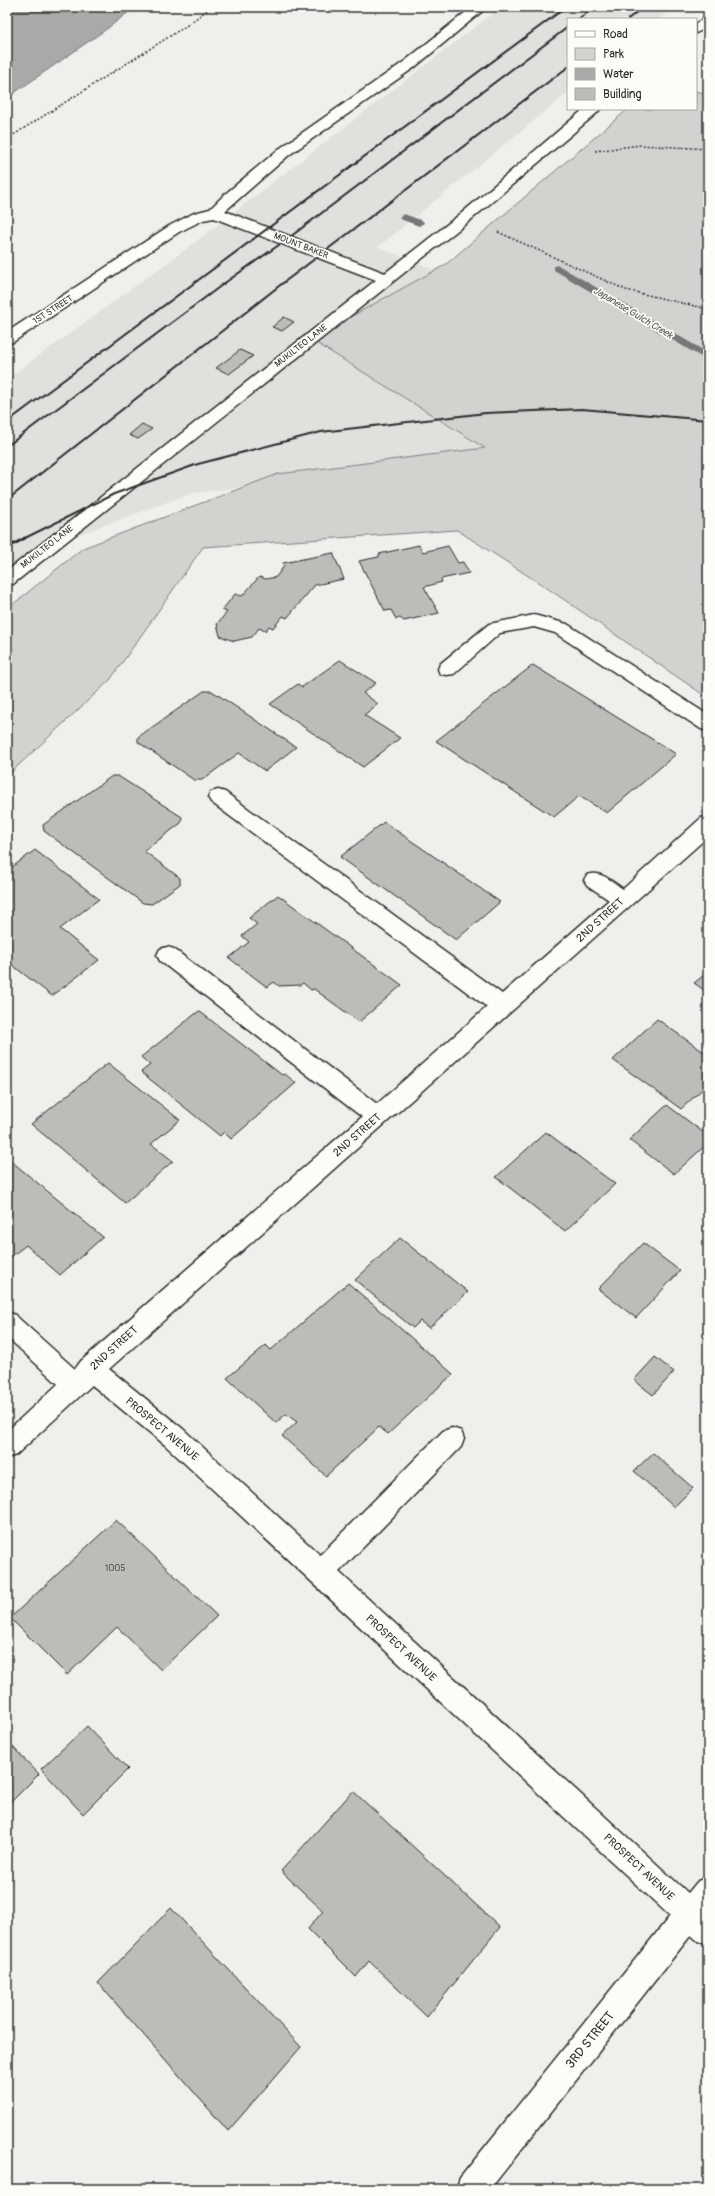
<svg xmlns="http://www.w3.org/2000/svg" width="715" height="2196" viewBox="0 0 715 2196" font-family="Pangolin,sans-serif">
  <rect width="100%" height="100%" fill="#f0efeb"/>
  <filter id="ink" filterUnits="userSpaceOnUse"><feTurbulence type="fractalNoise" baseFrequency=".025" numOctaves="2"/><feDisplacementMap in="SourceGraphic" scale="8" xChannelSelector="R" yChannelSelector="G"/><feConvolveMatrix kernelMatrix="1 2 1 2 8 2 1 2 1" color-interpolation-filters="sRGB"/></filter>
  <g filter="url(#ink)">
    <!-- built -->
    <path fill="#e1e0dc" d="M501,7H674L659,19H568V93L378,247L538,311L513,456L192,493L31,552L7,570V379L189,247Z"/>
    <!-- green -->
    <path fill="#d3d2cf" stroke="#7f7e7d" d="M696,91L708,94V698L547,588L457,530L203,547L110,680L7,776V609L83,548L278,474L485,448L310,339L445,265L628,109H696Z"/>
    <!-- water -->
    <path fill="#aaa9a7" stroke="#777775" d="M7,7H135L108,28L7,98Z"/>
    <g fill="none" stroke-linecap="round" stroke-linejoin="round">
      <!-- stream -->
      <path fill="#777775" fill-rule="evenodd" d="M404,214L423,221L424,223L419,226L400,219L399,217Z
        M558,265L708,353V361L554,270V266Z"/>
    </g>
    <!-- building -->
    <path fill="#bdbcb8" stroke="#2b2b2b" d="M284,317L294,322L282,331L272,327Z
      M240,350L253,356L229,374L216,368Z
      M142,424L152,429L138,439L129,435Z
      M419,545L423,552L448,546L458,563L463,562L469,573L441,579L442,582L424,587L439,613L404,621L400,618L396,619L391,610L385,611L359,561L379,557V554Z
      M333,553L344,579L315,585L287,618L283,616L273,628L269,626L265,631L259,628L252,637L234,641L220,636L217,624L227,612L222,610L235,594L242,596L259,577L266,579L276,577L284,566L283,563Z
      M340,660L376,683L363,693L378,704L364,715L400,738L363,767L270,704L298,684L302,687Z
      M533,665L676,754L607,813L579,796L554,817L436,741Z
      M204,691H212L296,747L265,771L239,753L202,780H194L138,742V737Z
      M112,776H118L182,817L181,823L144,851L180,878V884L152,904L143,903L44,831L43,825Z
      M384,822L500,902L456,940L340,857Z
      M35,850L99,899L60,929L99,960L52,996L7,961V871Z
      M278,895L402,985L359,1022L314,989L311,990L303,983L300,985L279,986L274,982L267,987L229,958L249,942L242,936L257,924L249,918Z
      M708,972V993L694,983Z
      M199,1011L282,1075L285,1074L296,1083L231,1139L224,1132L220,1136L141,1072L150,1065L141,1057Z
      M657,1019L708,1055V1084L681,1109L613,1060Z
      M108,1063L180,1120L151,1144L173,1161L125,1203L31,1124Z
      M667,1105L708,1136V1143L674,1174L629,1140Z
      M546,1132L615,1184L565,1231L496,1177Z
      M11,1161L103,1237L60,1275L26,1245L7,1260V1164Z
      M400,1238L468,1292L429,1328L420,1321L413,1328L355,1280Z
      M643,1243L680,1271L636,1318L598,1289Z
      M348,1283L453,1374L388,1434L379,1427L326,1476L282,1436L297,1422L286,1414L276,1423L227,1378L266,1345L271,1350Z
      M655,1357L674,1372L653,1395L634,1380Z
      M653,1453L693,1488L674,1507L634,1471Z
      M116,1520L217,1616L161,1670L117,1627L67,1675L10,1618Z
      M87,1726L128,1769L83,1814L41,1769Z
      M7,1741L39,1774L7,1806Z
      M353,1791L500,1927L427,2017L369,1961L356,1977L308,1929L323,1911L281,1871Z
      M171,1908L301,2047L228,2131L98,1983Z"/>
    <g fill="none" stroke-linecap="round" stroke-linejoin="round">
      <!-- minor casing -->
      <g stroke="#2b2b2b" stroke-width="3">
        <path id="minor" d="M472,7H487L415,67L289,155L225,211L385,273L463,212L584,109H600L598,112L473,218L13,584L7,586V571L376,280L214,218L203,220L179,232L13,342L7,344V332L169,226L194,213L210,209L224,195L279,149L405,61Z
          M708,17V27L696,33V23Z
          M534,615L567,624L708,715V731L701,729L555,633L534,627L500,633L454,674L447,675L440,674L438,669L440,664L489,624Z
          M218,790L225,792L502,994L609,900L587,885L584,880L587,875C601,870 611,881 623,889L701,818L708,816V836L703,841L109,1369L183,1429L320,1555L443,1431L452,1428L461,1431L464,1439L461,1447L339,1572L688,1893L698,1881L708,1877V1945L698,1941L691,1935L490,2189H456L460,2178L670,1916L165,1445L92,1385L16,1455L7,1458V1431L58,1384L7,1337V1311L15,1315L75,1369L81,1361L362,1117L160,961L157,955L160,949L167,947L174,949L377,1104L487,1007L211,802L208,797L211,792Z"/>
      </g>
      <!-- path -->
      <path stroke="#2b2b2b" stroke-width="1.5" stroke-dasharray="2 2" stroke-linecap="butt" d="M7,139L186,26L211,7
        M595,151L640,145L708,149
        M498,232L626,290L708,309"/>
      <!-- minor -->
      <use href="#minor" fill="#fdfcf7" fill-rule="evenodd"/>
      <!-- rail-far1 -->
      <path stroke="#2b2b2b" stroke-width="2" d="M579,19L594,7
        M628,19L643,7
        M7,422L566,7
        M7,446L226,282L286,240L568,27
        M7,500L279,286L568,67
        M23,539L114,494L198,464L321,432L486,413L582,409L708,420"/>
      <!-- rail -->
      <path stroke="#2b2b2b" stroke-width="3" d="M7,548L25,538"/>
    </g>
  </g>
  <g text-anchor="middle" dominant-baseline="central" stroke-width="3.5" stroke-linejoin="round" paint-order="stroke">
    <!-- far-street labels -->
    <g font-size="9" fill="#2b2b2b" stroke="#fdfcf7">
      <text transform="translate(301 246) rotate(21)">MOUNT BAKER</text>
      <text transform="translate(53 310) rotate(-33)">1ST STREET</text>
      <text transform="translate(301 346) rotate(-38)">MUKILTEO LANE</text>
      <text transform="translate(47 547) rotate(-38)">MUKILTEO LANE</text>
    </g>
    <!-- number labels -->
    <g font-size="9" fill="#504f4e">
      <text x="115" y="1568">1005</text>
    </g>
    <!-- far-water labels -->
    <g font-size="10" font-style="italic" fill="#575756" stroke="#fdfcf7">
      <text transform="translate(633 313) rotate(31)">Japanese Gulch Creek</text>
    </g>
    <!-- street labels -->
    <g font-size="11" fill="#2b2b2b" stroke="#fdfcf7">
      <text transform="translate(600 920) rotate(-42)">2ND STREET</text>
      <text transform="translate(357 1135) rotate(-41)">2ND STREET</text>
      <text transform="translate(114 1348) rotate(-42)">2ND STREET</text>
      <text transform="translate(162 1429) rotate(40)">PROSPECT AVENUE</text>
      <text transform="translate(401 1648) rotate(43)">PROSPECT AVENUE</text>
      <text transform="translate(639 1867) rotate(43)">PROSPECT AVENUE</text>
    </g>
    <!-- near-street labels -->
    <g font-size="13" fill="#2b2b2b" stroke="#fdfcf7">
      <text transform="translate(590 2040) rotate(-51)">3RD STREET</text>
    </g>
  </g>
  <!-- margin -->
  <rect width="715" height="2196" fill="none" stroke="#fdfcf7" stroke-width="24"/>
  <rect x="12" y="12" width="691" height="2172" fill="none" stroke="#2b2b2b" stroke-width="1.5" filter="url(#ink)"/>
  <!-- legend -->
  <rect x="567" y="18" width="130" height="92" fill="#fdfcf7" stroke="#a9a8a5"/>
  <rect x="575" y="31" width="20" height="6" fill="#fdfcf7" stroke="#a9a8a5"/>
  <text x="603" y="38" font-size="12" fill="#2b2b2b">Road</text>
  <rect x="575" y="48" width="20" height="12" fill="#d3d2cf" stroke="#a9a8a5"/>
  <text x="603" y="58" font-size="12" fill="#2b2b2b">Park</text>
  <rect x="575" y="68" width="20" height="12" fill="#aaa9a7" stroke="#a9a8a5"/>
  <text x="603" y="78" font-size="12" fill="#2b2b2b">Water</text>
  <rect x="575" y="88" width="20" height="12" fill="#bdbcb8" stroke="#a9a8a5"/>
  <text x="603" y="98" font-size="12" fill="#2b2b2b">Building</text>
</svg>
